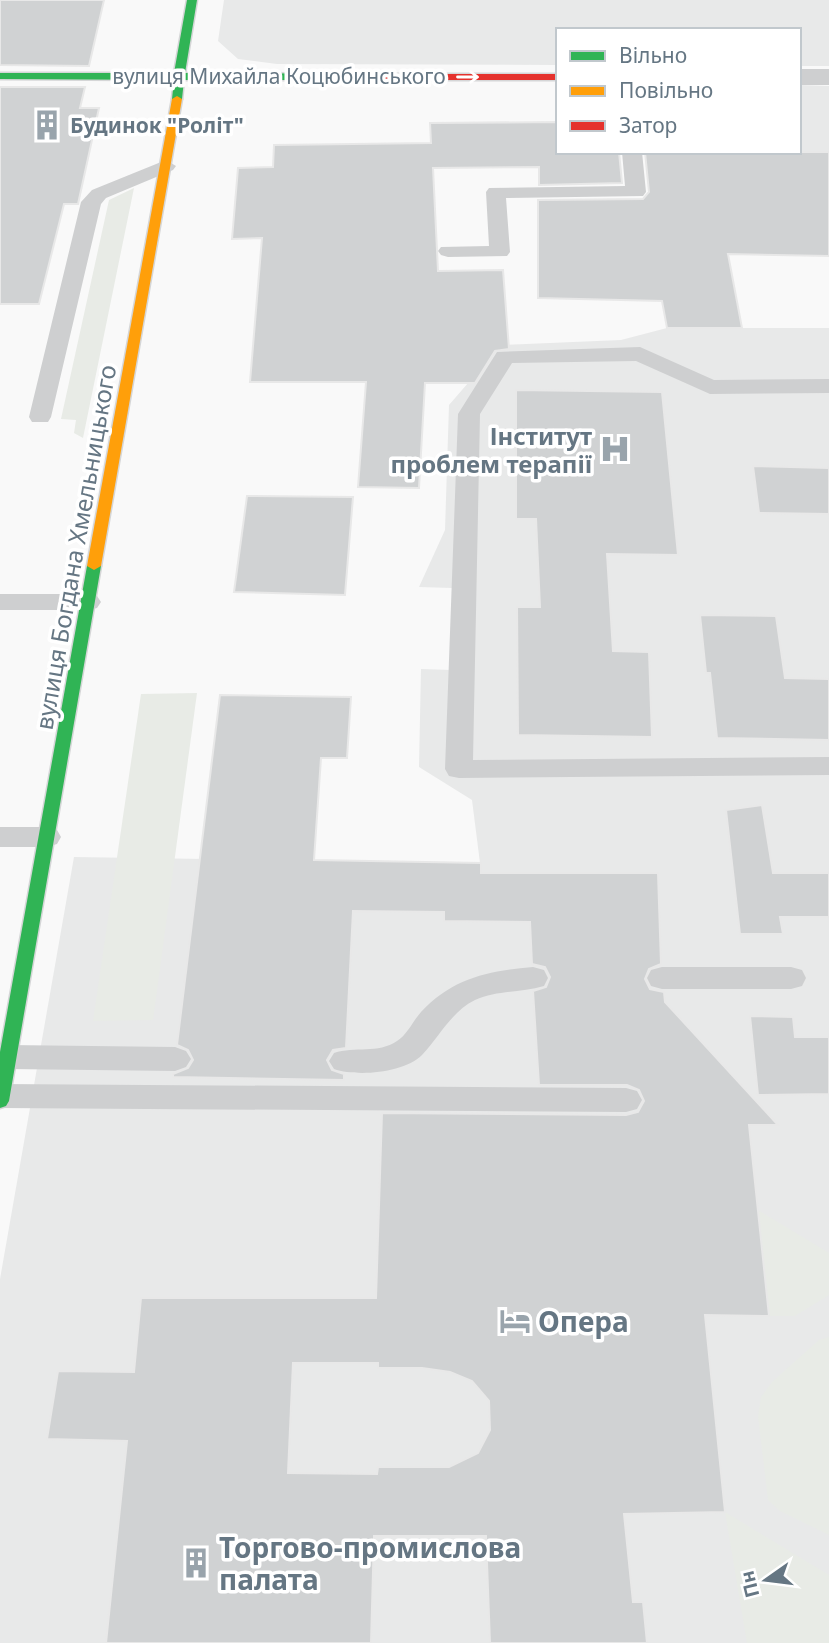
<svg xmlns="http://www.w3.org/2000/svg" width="829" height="1643" viewBox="0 0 829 1643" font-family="'Noto Sans',sans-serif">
  <rect width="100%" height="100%" fill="#f9f9f9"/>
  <!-- built -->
  <path fill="#e8e9e9" d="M224,0H829V66H799V30H558V65L277,64L238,59L218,41Z
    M799,85L829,86V217L816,206L799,150Z
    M667,328H829V1643H0V1279L74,857L480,863L472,800L419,767L421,669L452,670V588L419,587L445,530L449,405L501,345L621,340Z"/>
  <!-- green -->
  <path fill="#e8ebe6" d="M134,188L83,438L74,433L76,420L61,419L109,200Z
    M197,693L153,1020L93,1021L141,694Z
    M758,1210L829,1253V1295L795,1316H769Z
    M829,1337V1535L780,1511L768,1500L758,1416L761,1397L772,1382L819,1340Z
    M725,1512L829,1575V1643H747Z"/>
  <!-- building -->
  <path fill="#d0d2d3" stroke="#e8e8e8" stroke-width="2" fill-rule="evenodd" d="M0,0H104L89,66L0,65Z
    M0,87H85L80,108H99L78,204H64L39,304H0Z
    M558,122V152H619L622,183L539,185V167L433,168L438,271L503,270L509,349L495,351L475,383H425L419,488L358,487L366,382H250L262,238L232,239L238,168L273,167L274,145L431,143L430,123Z
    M645,152H829V256L728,254L742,328H667L662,301L538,298V200L643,199L649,192Z
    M516,390L662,392L678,555L607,554L613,651L649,652L652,737L518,735L517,607H540L536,519H516Z
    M753,466L829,468V514L759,513Z
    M247,496L353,497L345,595L234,592Z
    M700,615L776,616L785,678L829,679V740L717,738L710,673H706Z
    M220,695L351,697L347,758H321L314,860L481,863V873H658L661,964L649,969L645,979L650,989L664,992L665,1002L778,1125H749L769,1316L705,1315L725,1512L624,1514L633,1602H643L647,1643H490L486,1536H374L371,1643H106L127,1441L47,1439L58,1371L134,1372L141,1298H376L382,1113L626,1115L638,1112L644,1101L639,1090L627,1085H539L533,991L546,987L550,977L545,967L532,964L530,922L444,921V912L353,911L346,1048L333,1050L327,1060L332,1070L344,1074V1080L173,1077V1074L188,1068L193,1060L188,1050L177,1045ZM293,1363H378V1368H422L450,1372L472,1381L489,1401L490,1430L478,1453L449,1467H378L377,1474L288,1473Z
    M762,805L773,873H829V917H780L783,934H740L726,810Z
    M750,1016L793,1017L795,1037H829V1094L758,1095Z"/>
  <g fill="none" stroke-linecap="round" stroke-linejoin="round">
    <!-- fast casing -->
    <g stroke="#d5d6d7" stroke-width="3">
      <path id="fast" d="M187,0H197L185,73L381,74L386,77L381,80H184L182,99L177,102L172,99L174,80L0,79V73H174Z
        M94,562L101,566L9,1101L6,1106L0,1108V1052L87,566Z"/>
    </g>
    <!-- slow casing -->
    <g stroke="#d5d6d7" stroke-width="3">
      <path id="slow" d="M177,96L182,99L101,566L94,570L87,566L172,99Z"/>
    </g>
    <!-- jam casing -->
    <g stroke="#d5d6d7" stroke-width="3">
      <path id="jam" d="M558,74V80H381L376,77L381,74Z"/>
    </g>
    <!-- lane -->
    <path fill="#cecfd0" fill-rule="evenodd" d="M622,152H642L646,192L643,196L506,198L510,252L507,256L448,257L441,255L438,251L441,247L489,246L486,192L489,188L625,186Z
      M166,160L176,166L173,170L106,198L101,204L51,417L48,422H32L29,417L81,202L92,190Z
      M640,347L714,380L829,379V393L710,394L636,361L512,363L480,414L473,760L829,757V775L459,778L449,776L445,769L458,414L497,352Z
      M0,594H88L97,596L101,602L97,608L88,610H0Z
      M0,827H47L57,830L61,837L57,844L47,847H0Z
      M533,967L544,970L548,978L544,986C521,993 497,990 475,1000C452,1011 439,1037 422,1055C404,1073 357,1077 334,1069L329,1061L334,1053C355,1046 378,1054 397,1041C407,1035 413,1021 421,1012C453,978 488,971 533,967Z
      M662,967H791L802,970L806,978L802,986L791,989H662L651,986L647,978L651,970Z
      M8,1045L175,1047L186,1051L191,1059L186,1067L175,1071L8,1069L0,1066V1048Z
      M0,1084L626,1088L637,1091L642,1100L637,1109L626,1112L1,1108Z"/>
    <!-- street -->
    <path fill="#cecfd0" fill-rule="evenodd" d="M799,69H829V85H799Z"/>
    <!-- fast -->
    <use href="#fast" fill="#30b455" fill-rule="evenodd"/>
    <!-- slow -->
    <use href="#slow" fill="#ff9f0a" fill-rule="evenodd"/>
    <!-- jam -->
    <use href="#jam" fill="#e5322d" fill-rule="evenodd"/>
  </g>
  <!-- one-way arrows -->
  <defs><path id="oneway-shaft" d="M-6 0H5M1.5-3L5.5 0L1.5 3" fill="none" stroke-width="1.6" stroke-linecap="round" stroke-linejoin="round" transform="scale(1.75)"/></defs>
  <use stroke="#fff" href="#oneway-shaft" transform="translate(468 77)"/>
  <!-- icons -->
  <defs>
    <g id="building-bare" transform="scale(2.415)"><path d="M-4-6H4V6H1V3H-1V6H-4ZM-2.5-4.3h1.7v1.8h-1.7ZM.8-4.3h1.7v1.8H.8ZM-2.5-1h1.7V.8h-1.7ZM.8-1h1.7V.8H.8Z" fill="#99a4ac" stroke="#fff" stroke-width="2.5" paint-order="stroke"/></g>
    <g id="hospital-bare" transform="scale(2.415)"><path d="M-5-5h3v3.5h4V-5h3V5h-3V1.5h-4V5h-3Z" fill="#99a4ac" stroke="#fff" stroke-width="2.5" paint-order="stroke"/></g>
    <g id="hotel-bare" transform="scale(2.415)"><path d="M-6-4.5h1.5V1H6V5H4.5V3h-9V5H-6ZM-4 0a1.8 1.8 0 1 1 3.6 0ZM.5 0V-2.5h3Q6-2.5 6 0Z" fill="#99a4ac" stroke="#fff" stroke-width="2.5" paint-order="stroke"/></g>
  </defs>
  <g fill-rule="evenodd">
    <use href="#building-bare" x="47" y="125"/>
    <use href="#hospital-bare" x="615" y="449"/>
    <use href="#hotel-bare" x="515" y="1321"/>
    <use href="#building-bare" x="196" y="1563"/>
  </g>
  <g text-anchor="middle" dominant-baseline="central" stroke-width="7" stroke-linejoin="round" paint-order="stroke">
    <!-- far-street labels -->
    <g font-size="21" fill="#657683" stroke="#fff">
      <text x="279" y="76">вулиця Михайла Коцюбинського</text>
    </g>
    <!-- far-poi labels -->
    <g font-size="21" font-weight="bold" fill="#657683" stroke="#fff" text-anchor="start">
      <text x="70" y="125">Будинок "Роліт"</text>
    </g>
    <!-- poi labels -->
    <g font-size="24" font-weight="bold" fill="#657683" stroke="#fff" text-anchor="end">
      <text x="592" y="435">Інститут<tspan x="592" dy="28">проблем терапії</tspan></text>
    </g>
    <!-- street labels -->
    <g font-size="24" fill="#657683" stroke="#fff">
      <text transform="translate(75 547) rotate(-80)">вулиця Богдана Хмельницького</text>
    </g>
    <!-- near-poi labels -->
    <g font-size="28" font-weight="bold" fill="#657683" stroke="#fff" text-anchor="start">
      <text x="538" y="1321">Опера</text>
      <text x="219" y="1547">Торгово-промислова<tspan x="219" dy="32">палата</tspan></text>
    </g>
  </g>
  <!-- legend -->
  <rect x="556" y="28" width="245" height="126" fill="#ffffff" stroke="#c1c8cd" stroke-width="2"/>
  <rect x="570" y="51" width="35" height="10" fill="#30b455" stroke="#c1c8cd" stroke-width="2"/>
  <text x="619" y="63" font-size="21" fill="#657683">Вільно</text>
  <rect x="570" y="86" width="35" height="10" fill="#ff9f0a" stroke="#c1c8cd" stroke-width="2"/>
  <text x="619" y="98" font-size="21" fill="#657683">Повільно</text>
  <rect x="570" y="121" width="35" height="10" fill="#e5322d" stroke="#c1c8cd" stroke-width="2"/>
  <text x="619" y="133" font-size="21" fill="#657683">Затор</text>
  <!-- north arrow -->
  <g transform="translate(766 1580) rotate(256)" stroke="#ffffff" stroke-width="5" paint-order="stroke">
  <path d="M0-5L12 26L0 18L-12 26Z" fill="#657683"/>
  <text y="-10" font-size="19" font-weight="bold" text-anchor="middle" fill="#657683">Пн</text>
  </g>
</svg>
